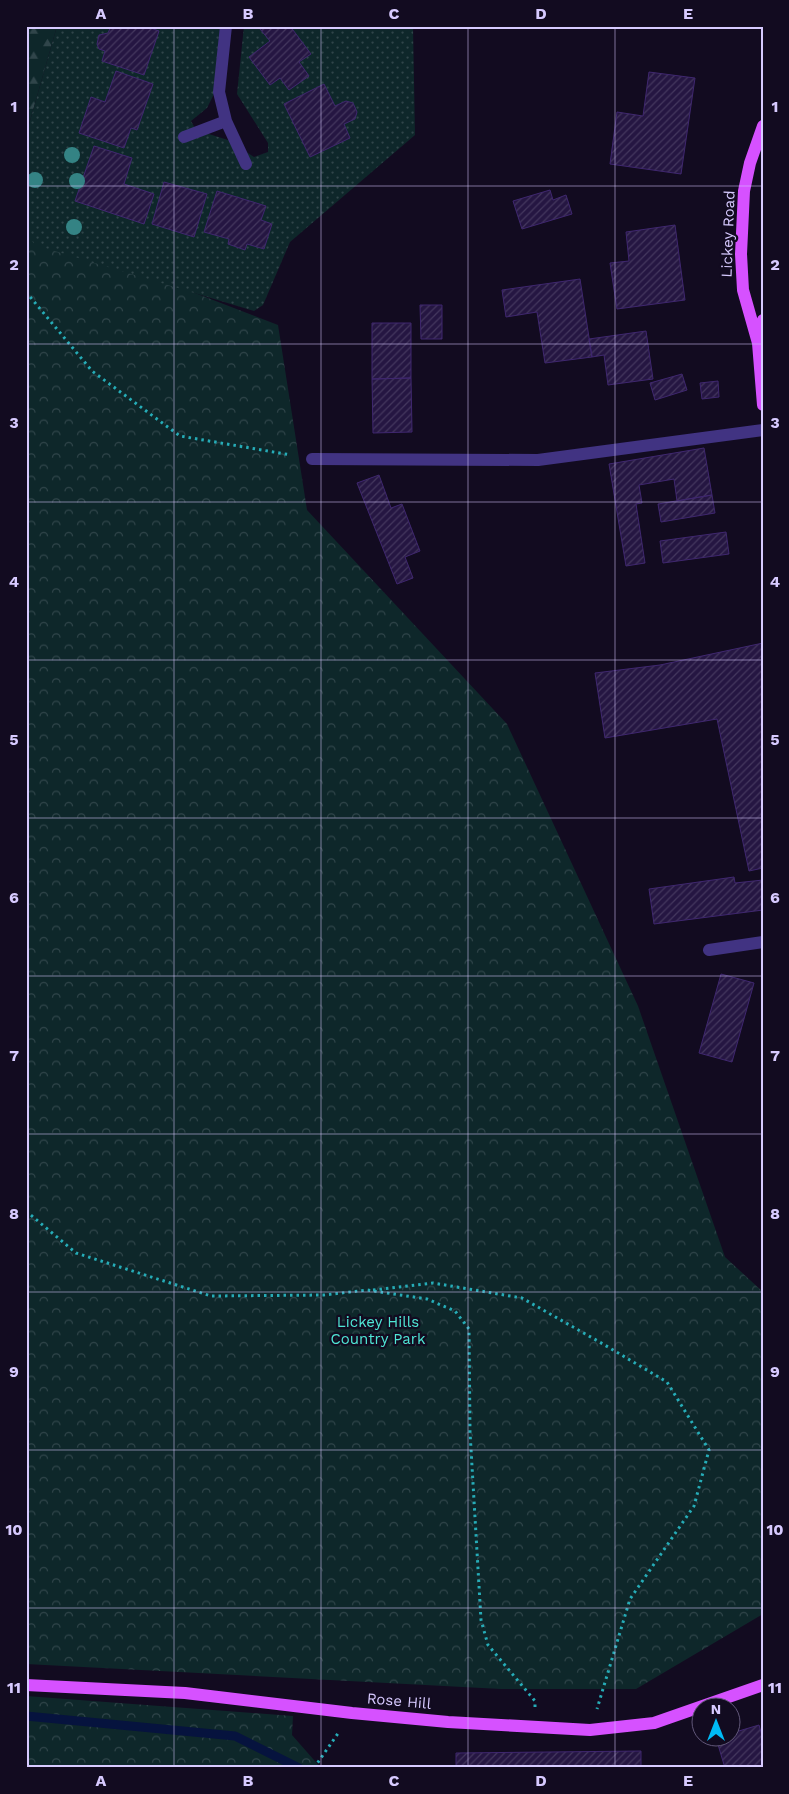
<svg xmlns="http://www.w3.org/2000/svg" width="789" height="1794" viewBox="0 0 789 1794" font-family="'Work Sans',sans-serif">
  <defs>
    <pattern id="forest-firs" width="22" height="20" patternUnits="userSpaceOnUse" patternTransform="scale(1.25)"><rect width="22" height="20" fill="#0e272a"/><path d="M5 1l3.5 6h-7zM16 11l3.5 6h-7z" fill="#30454a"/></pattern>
    <pattern id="park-crowns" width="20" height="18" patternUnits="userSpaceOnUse" patternTransform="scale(1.25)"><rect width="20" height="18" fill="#0e272a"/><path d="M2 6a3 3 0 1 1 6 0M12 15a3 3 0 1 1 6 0" fill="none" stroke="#30454a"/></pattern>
    <pattern id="garden-dots" width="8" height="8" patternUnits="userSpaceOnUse" patternTransform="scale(1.25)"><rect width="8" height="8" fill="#0e272a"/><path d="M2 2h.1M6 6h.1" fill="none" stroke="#30454a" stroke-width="1.8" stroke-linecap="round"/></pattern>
    <pattern id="building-hatch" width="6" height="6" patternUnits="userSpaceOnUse" patternTransform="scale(1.25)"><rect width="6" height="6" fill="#251642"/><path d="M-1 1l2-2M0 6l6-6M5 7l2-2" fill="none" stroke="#44375e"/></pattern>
  </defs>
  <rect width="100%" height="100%" fill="#120b20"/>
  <!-- forest -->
  <path fill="url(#forest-firs)" d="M26,26H57L26,135Z"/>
  <!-- park -->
  <path fill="url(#park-crowns)" d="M26,228L278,325L307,510L507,724L638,1006L725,1257L763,1292V1614L636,1689H501L26,1664Z
    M26,1696L293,1716L292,1735L321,1768H26Z"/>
  <!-- garden -->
  <path fill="url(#garden-dots)" d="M57,26H221L215,92L207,108L191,121L196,130L228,140L254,157L268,152V143L237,94L244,26H413L415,135L290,242L263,305L254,311L35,245L26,233V135Z"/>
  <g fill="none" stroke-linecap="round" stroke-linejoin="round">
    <!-- stream -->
    <path stroke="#06133e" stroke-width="9" d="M26,1716L235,1736L299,1768"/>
  </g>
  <!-- building -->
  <path fill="url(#building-hatch)" stroke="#3f276f" d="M111,26H145L159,31L144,75L102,61L105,51L99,49L97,44L99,35L108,33Z
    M264,26H290L311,54L299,62L309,76L289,90L280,78L270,85L249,57L270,41L260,29Z
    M116,71L153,84L137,130L131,128L124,148L79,133L91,97L105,102Z
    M649,72L695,78L681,174L610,164L617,112L643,116Z
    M324,84L335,106L346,101L353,103L357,112L355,119L344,124L350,138L310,157L284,104Z
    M94,146L132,158L124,184L154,194L144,224L75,201Z
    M164,182L207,194L194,237L152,224Z
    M550,190L553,200L566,195L572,214L522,229L513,201Z
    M217,191L266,206L261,220L272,224L264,249L247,244L245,250L228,244L229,239L204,232Z
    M675,225L685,300L617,309L610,263L629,261L626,232Z
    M580,279L592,357L545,363L537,312L506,317L502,290Z
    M420,305H442V339H421Z
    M372,323H411V378L372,379Z
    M646,331L653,379L608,385L604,355L592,357L589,339Z
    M682,374L687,390L655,400L650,383Z
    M411,378L412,432L373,433L372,379Z
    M718,381L719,397L702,399L700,383Z
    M704,448L712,495L677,501L674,479L639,485L642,503L636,504L645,563L626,566L609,464Z
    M379,475L391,508L402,504L420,551L405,557L413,578L397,584L357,483Z
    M712,495L715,513L661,522L658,504Z
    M726,532L729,554L663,563L660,541Z
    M763,643V868L749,871L717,719L605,738L595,673L660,665Z
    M734,877L735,883L763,880V910L654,924L649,889Z
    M721,974L754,983L732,1062L699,1053Z
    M759,1725L763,1739V1768H725L716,1738L732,1736V1733Z
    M641,1751V1768H456V1753Z"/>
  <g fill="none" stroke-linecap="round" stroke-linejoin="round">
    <!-- path -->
    <path stroke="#26acb7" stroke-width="3" stroke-dasharray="2.5 4" stroke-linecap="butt" d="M26,292L92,371L180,436L291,455
      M26,1211L76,1253L211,1296L324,1295L367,1290L427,1299L455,1311L469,1329L470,1432L481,1620L488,1645L535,1701V1708
      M373,1290L433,1283L522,1298L603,1344L667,1382L709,1450L694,1506L630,1599L597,1709
      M314,1768L339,1732"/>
    <!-- minor -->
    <path stroke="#413382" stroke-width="12" d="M226,121L219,92L226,26
      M184,137L226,121L246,164
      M312,459L538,460L763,430
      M709,950L763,942"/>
    <!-- major -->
    <path stroke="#d651ff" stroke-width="12" d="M763,320L758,343L763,405
      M758,343L743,290L741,254L744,191L750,163L763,126
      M26,1685L185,1693L352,1713L448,1722L590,1730L654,1723L763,1685"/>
  </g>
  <!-- trees -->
  <g fill="#348384">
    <circle cx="72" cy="155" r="8"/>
    <circle cx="35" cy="180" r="8"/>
    <circle cx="77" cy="181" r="8"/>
    <circle cx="74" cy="227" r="8"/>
  </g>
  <!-- grid -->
  <path fill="none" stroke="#d7caff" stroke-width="1" stroke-opacity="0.55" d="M174,26V1768M321,26V1768M468,26V1768M615,26V1768M26,186H763M26,344H763M26,502H763M26,660H763M26,818H763M26,976H763M26,1134H763M26,1292H763M26,1450H763M26,1608H763"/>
  <g text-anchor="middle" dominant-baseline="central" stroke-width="4.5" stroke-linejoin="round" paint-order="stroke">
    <!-- street labels -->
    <g font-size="15" fill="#d7caff" stroke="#120b20">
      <text transform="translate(728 234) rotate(-88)">Lickey Road</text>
      <text transform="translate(399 1701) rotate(5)">Rose Hill</text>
    </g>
    <!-- park labels -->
    <g font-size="15" fill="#4fe6d5" stroke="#120b20">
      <text x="378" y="1322">Lickey Hills<tspan x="378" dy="17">Country Park</tspan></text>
    </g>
  </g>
  <!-- border -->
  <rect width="789" height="1794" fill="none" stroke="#120b20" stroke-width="55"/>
  <!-- north arrow -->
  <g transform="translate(716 1722)"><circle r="24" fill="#120b20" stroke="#615779"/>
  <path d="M0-4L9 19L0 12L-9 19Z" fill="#00baf5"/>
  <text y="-8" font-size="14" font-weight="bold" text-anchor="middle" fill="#d7caff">N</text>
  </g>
  <rect x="28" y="28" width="734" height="1738" fill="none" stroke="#d7caff" stroke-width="2"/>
  <g font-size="16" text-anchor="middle" font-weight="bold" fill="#d7caff">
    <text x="101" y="19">A</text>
    <text x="248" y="19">B</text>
    <text x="394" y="19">C</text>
    <text x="541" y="19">D</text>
    <text x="688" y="19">E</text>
    <text x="14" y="112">1</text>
    <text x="775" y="112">1</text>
    <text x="14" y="270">2</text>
    <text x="775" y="270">2</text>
    <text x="14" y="428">3</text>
    <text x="775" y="428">3</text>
    <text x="14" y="587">4</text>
    <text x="775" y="587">4</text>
    <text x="14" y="745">5</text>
    <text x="775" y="745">5</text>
    <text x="14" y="903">6</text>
    <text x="775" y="903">6</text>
    <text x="14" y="1061">7</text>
    <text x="775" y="1061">7</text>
    <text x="14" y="1219">8</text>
    <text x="775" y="1219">8</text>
    <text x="14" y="1377">9</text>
    <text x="775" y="1377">9</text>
    <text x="14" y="1535">10</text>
    <text x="775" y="1535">10</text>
    <text x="14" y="1693">11</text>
    <text x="775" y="1693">11</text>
    <text x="101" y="1786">A</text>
    <text x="248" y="1786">B</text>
    <text x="394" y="1786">C</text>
    <text x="541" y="1786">D</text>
    <text x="688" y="1786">E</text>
  </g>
</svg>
